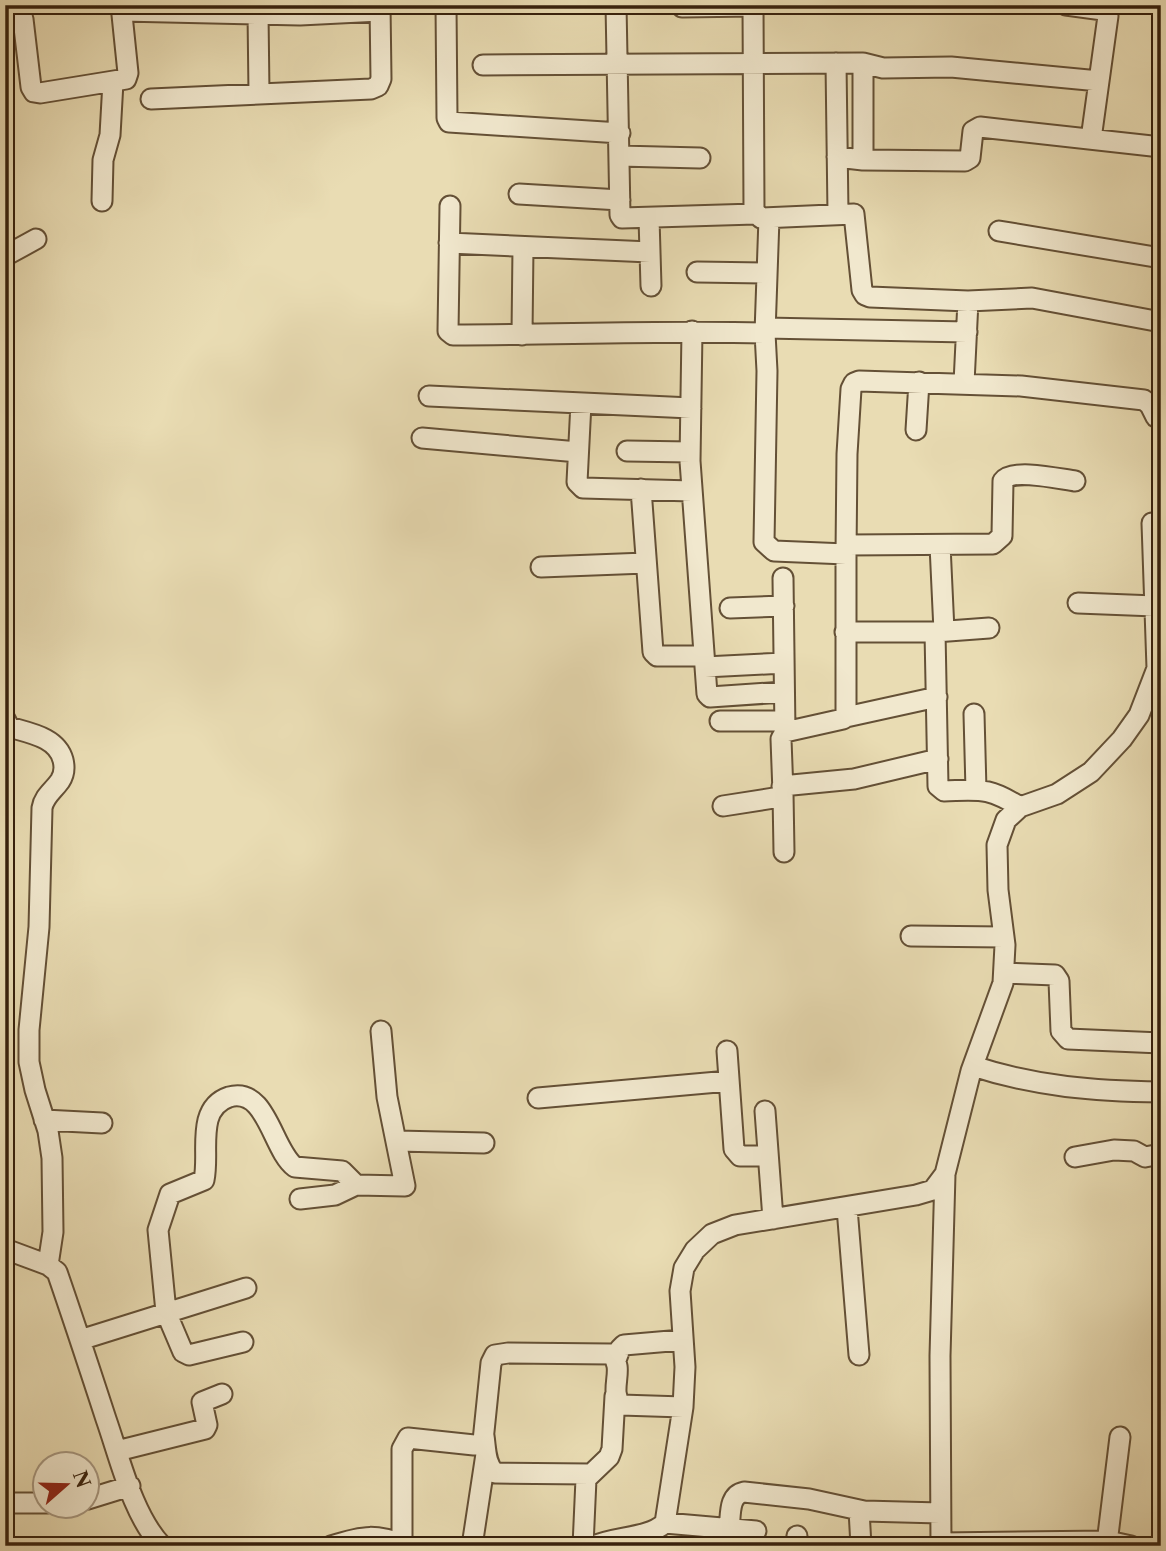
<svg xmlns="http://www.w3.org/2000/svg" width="1166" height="1551" viewBox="0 0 1166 1551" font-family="'Libre Caslon Text',serif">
  <rect width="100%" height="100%" fill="#e9dcb3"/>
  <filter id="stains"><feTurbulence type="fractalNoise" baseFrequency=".00286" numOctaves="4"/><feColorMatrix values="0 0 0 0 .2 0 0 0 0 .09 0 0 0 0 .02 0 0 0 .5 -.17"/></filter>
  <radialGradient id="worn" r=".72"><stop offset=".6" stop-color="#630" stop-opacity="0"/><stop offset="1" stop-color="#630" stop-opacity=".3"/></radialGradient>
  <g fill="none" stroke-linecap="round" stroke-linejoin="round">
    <!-- minor casing -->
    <g stroke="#645036" stroke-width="23">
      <path id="minor" d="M446,5L447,118L449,122L620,133
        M616,5L620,215L622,218L755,214
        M753,5L754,211L761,218L854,214L862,290L865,295L870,297L968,301L1032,298L1161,322
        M1066,5L1103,10L1108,16L1091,139
        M682,7L753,6
        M5,10L14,11L23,19L31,87L34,92L40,93L126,79L128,73L121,5
        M122,11L300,15L380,11
        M258,13L259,93
        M836,63L838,214
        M863,63V160
        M483,65L863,63L883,68L951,67L1099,81
        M151,99L371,89L378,86L381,79L380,5
        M619,156L700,158
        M837,157L863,160L965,161L970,158L973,131L980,127L1161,147
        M519,194L620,200
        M102,201L103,160L110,135L113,82
        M450,206L448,331L453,335C557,335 661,330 765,333L767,371L764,542L774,551L846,554L847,454L851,389L854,383L859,381L1021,386L1144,400L1150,405L1156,417L1161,419
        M649,218L651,286
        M999,231L1161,258
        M449,243L650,252
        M5,256L36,239
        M697,272L767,273
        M765,328L967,332
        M692,331L690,461L707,694L710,697L784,692
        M765,333L769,218
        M522,335L523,247
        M964,383L968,301
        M429,396L691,408
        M581,403L577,482L583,488L692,491
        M916,430L919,382
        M422,438L578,452
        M627,451L690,452
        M641,489L653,652L657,656H704
        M1152,523L1157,668
        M847,545L993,544L1002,536L1003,481C1012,468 1060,479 1075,481
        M940,545L944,631
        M541,567L646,563
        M783,578L785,732
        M1078,603L1155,606
        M730,608L784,606
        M845,632H935L989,628
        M935,632L938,786L944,791C981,790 988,787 1020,807
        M705,667L784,663
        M974,714L976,790
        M846,717L937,697
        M5,719L9,727C29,733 57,737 63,760C65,768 64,775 60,781C53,791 44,796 42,808L39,927L29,1030V1062L35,1090L48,1131L52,1158L53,1232L48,1265
        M720,721H784
        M782,786L854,779L938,759
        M783,793L784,852
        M723,806L780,797L783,793L781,739L785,732L843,719L846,717V554
        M911,936L1004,937
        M1004,973L1055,975L1059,981L1061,1031L1068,1039L1161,1043
        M727,1051L734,1149L740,1156H768
        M973,1066C1037,1087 1095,1091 1161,1092
        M538,1098L729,1081
        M765,1111L773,1219
        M44,1120L102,1123
        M397,1141L484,1143
        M1075,1157L1114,1150L1134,1151L1145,1157L1161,1154
        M300,1199L335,1195L356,1185
        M847,1208L859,1355
        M5,1249L48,1265L57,1272C74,1321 90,1370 106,1419C120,1459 133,1516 162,1546
        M80,1340L246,1288
        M243,1342L189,1355L183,1352L166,1312L158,1230L170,1194L204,1180C208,1161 203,1140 208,1120C211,1109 217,1101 229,1097C267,1086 272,1150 295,1167L342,1171L356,1185L405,1186L387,1097L381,1031
        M616,1360L620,1349L624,1345L682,1340
        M484,1436C486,1448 485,1464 495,1473L590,1474
        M1120,1437L1108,1535V1541L1131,1546
        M117,1451L205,1429L207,1425L202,1402L222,1394
        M88,1499L130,1486
        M5,1503H46
        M859,1510L861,1546
        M665,1523L756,1531
        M729,1529C731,1516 728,1495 744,1492L809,1499L864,1511L940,1513
        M402,1543V1449L408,1438L474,1445H479L483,1441L491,1363L495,1355L508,1353L611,1354C626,1369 608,1389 621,1405L683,1407
        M941,1543L1108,1541
        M331,1546C365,1535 375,1534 409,1546
        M472,1546L486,1454
        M583,1546L586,1479L609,1457L612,1449L615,1396
        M594,1546C616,1536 647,1539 665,1523L683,1407L685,1367L680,1291L684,1268L695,1250L712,1234L735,1225L916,1195L933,1190L945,1174L971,1071L1003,983L1005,945L998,890L997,845L1006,820L1020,807L1057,794L1091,772L1122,739L1139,715L1161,658
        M796,1546L797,1536
        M941,1546L940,1356L945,1174"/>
    </g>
    <!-- minor -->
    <use href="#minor" stroke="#f1e8ce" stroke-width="19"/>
  </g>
  <!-- margin -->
  <rect width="1166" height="1551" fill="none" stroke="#e9dcb3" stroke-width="28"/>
  <rect x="7" y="7" width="1152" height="1537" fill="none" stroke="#37210d" stroke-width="3.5"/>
  <rect x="14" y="14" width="1138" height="1523" fill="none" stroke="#37210d" stroke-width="2"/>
  <!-- north arrow -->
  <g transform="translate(66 1485) rotate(70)"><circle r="33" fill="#f1e8ce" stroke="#a79881" stroke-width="2"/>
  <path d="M0-5L12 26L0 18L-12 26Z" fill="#8f2418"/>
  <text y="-10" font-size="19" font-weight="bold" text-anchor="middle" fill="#37210d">N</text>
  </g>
  <rect width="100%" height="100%" filter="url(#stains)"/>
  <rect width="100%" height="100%" fill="url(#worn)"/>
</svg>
